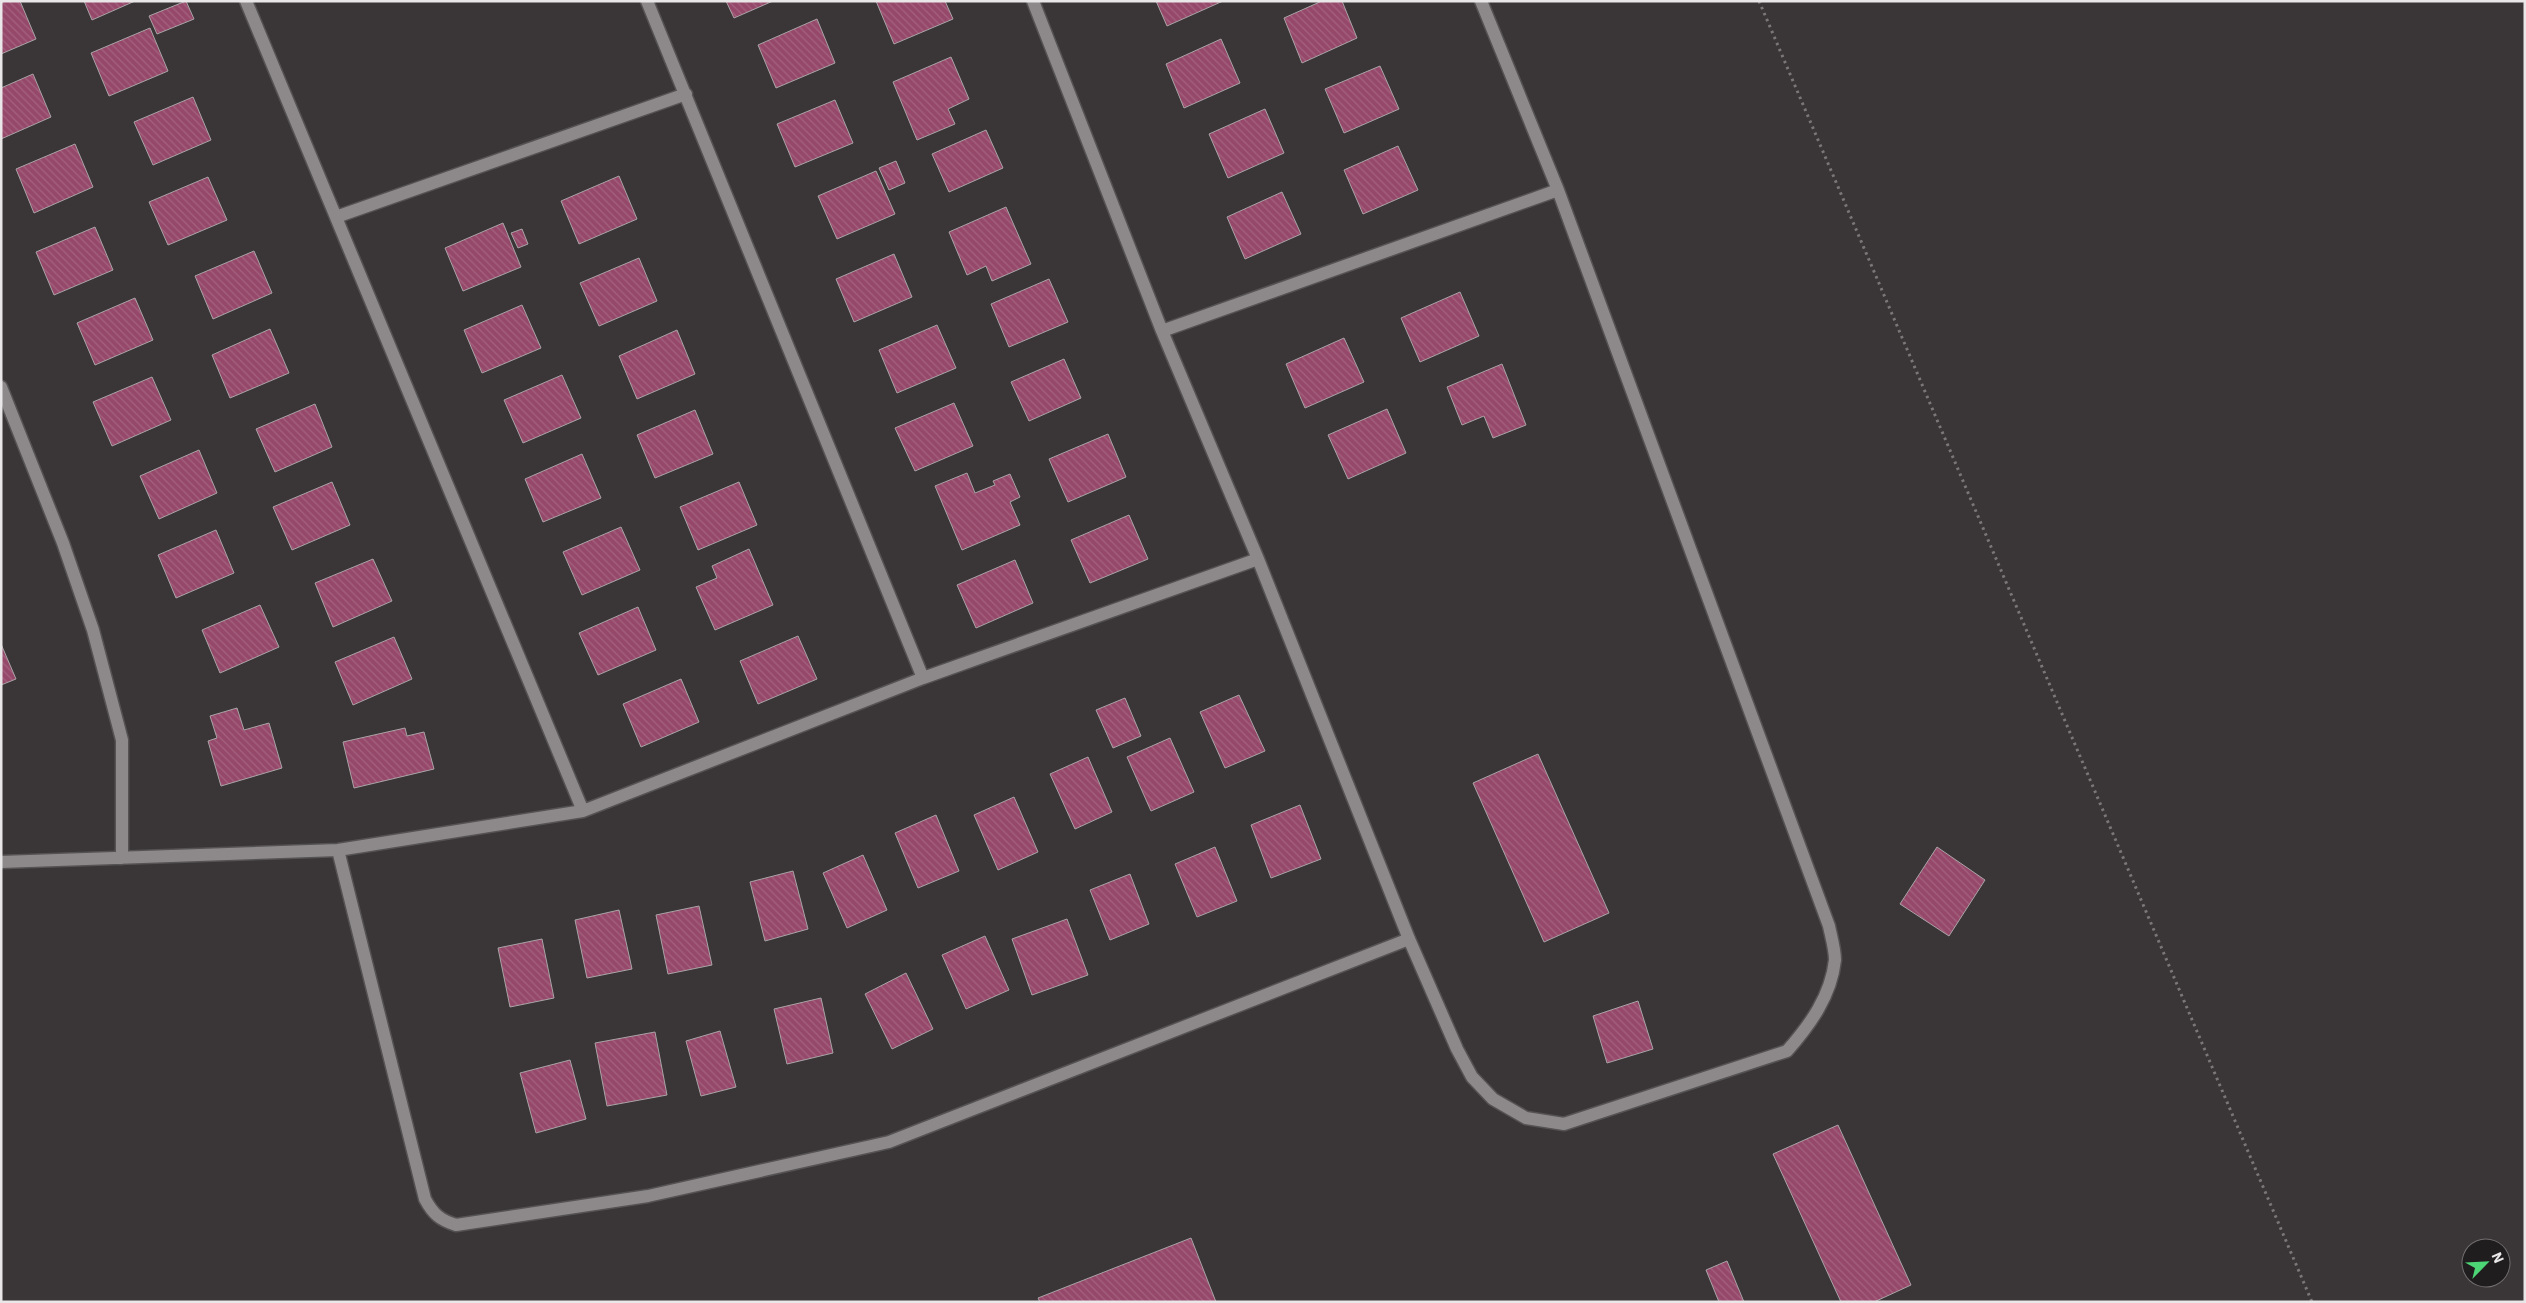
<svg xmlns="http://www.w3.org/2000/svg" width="2526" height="1303" viewBox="0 0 2526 1303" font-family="'IBM Plex Sans',sans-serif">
  <defs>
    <pattern id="building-back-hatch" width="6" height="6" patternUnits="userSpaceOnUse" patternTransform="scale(1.25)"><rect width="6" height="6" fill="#95486a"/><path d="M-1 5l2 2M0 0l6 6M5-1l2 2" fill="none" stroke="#a4627f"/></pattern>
  </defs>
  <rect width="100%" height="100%" fill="#3a3537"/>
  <!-- building -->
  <path fill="url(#building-back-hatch)" stroke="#aaa4a6" d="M5,1H20L36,39L1,54V3Z
    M84,1H135L92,20Z
    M186,1L194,19L157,34L149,16Z
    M726,1H773L734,18Z
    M876,1H945L953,19L894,44Z
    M1156,1H1223L1167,26Z
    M1322,1H1342L1357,38L1302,63L1284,18Z
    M817,19L835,63L776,88L758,45Z
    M150,28L168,71L109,96L91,53Z
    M1221,39L1240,83L1184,108L1166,64Z
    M951,57L969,99L948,109L955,124L917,140L893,82Z
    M1380,66L1399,109L1344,133L1325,89Z
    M33,74L51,117L1,139V88Z
    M193,97L211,140L153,165L134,122Z
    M835,100L853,143L795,167L777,124Z
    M1265,109L1284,153L1228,178L1209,134Z
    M986,130L1003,168L949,192L932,154Z
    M75,144L93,187L34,213L16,169Z
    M1398,146L1418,190L1363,214L1344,170Z
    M896,161L905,183L889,190L879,168Z
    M876,171L895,214L837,239L818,196Z
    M619,176L637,219L579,244L561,201Z
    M208,177L227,220L168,245L149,202Z
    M1282,192L1301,234L1245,259L1227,217Z
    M1006,207L1031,264L992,281L986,266L967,275L949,232Z
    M503,223L521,267L463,291L445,248Z
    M95,227L113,270L54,295L36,252Z
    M522,229L528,244L518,248L511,233Z
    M254,251L272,293L213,319L195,276Z
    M894,254L912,297L854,322L836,279Z
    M639,258L657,301L599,326L580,283Z
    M1049,279L1068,322L1009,347L991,304Z
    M1460,292L1479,336L1420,362L1401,318Z
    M135,298L153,340L95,365L77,323Z
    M522,305L541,348L482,373L464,330Z
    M937,325L956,368L897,393L879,350Z
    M270,329L289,373L230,398L212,355Z
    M677,330L695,374L637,399L619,356Z
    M1344,338L1364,382L1305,408L1286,364Z
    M1064,359L1081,398L1029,421L1011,382Z
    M1502,364L1526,425L1493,438L1484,416L1462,425L1447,387Z
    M562,375L581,418L523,443L504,400Z
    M152,377L171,420L112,446L93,402Z
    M954,403L973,446L915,471L895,428Z
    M315,404L332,447L275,472L256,429Z
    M1387,409L1406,453L1348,479L1328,435Z
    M695,410L713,454L655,478L637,435Z
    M1108,434L1126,477L1068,502L1049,459Z
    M199,450L217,493L159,519L140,476Z
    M582,454L601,498L543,522L525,479Z
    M967,473L975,493L995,485L993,481L1010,474L1020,497L1010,502L1020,525L962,550L935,486Z
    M332,482L350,525L292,550L273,507Z
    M739,482L757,525L698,550L680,507Z
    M1129,515L1148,559L1090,583L1071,540Z
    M621,527L640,570L582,595L563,552Z
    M216,530L234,573L176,598L158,555Z
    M749,549L773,605L715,630L696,587L717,578L712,566Z
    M373,559L392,601L333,627L315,583Z
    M1015,560L1033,603L976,628L957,585Z
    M260,605L279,647L220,673L202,630Z
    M638,607L656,650L598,675L579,633Z
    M798,636L817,679L758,704L740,661Z
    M394,637L412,679L353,705L335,662Z
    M1,644L16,679L1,685Z
    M681,679L699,722L641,747L623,704Z
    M1239,695L1265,751L1225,768L1200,712Z
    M1125,698L1141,736L1113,748L1096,710Z
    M237,708L244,730L269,723L282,768L221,786L208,741L217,738L210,716Z
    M405,728L407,736L424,732L434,769L354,788L343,742Z
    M1170,738L1194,792L1151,811L1127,757Z
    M1538,754L1609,913L1544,942L1473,783Z
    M1088,757L1112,812L1075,829L1050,774Z
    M1014,797L1038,852L998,870L974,815Z
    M1300,805L1321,859L1271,878L1251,825Z
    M936,815L959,871L918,888L895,833Z
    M1215,847L1237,901L1197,917L1175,864Z
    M1937,847L1985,880L1949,936L1900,904Z
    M863,855L887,910L847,928L823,873Z
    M793,871L808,929L765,941L750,882Z
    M1130,874L1149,924L1110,940L1090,890Z
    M699,906L712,965L668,974L656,915Z
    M619,910L632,969L587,978L575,920Z
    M1067,919L1088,975L1032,995L1012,939Z
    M985,936L1009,990L966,1009L942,955Z
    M542,939L554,998L510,1007L498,948Z
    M906,973L933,1029L892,1049L865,994Z
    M821,998L833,1053L787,1064L774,1009Z
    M1638,1001L1653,1049L1607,1063L1593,1016Z
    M720,1031L736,1087L701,1096L686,1041Z
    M655,1032L667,1095L607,1106L595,1043Z
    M570,1060L586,1119L536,1133L520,1073Z
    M1838,1125L1911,1285L1874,1302H1841L1773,1154Z
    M1191,1238L1216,1302H1040L1038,1298Z
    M1727,1261L1744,1302H1719L1706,1270Z"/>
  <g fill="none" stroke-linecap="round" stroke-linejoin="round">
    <!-- minor casing -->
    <g stroke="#555253" stroke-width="15">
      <path id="minor" d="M246,1L583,811
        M647,1L923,678
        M1033,1L1162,331L1258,559L1409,939L1457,1049L1472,1077L1493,1099L1526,1118L1564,1124L1787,1051C1810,1025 1831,996 1835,960C1835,949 1831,936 1829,926L1558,190L1481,1
        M336,217L686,94
        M1162,331L1558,190
        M1,387L63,543L93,630L122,740V858
        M338,850L425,1199C433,1214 440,1220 456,1225L648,1196L889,1142L1409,939
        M1,862L338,850L583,811L923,678L1258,559"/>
    </g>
    <!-- path -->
    <path stroke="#7b7779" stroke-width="3" stroke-dasharray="2.5 4" stroke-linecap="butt" d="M1759,1L2312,1302"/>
    <!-- minor -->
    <use href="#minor" stroke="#8d888a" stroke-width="12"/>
  </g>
  <!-- border -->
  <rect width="2526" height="1303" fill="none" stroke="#eae7e8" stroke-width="5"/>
  <!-- north arrow -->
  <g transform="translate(2486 1263) rotate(66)"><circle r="24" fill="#201d1e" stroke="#716e6f"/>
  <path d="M0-4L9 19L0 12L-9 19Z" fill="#4dd676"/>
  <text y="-8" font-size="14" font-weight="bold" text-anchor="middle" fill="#eae7e8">N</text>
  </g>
</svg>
